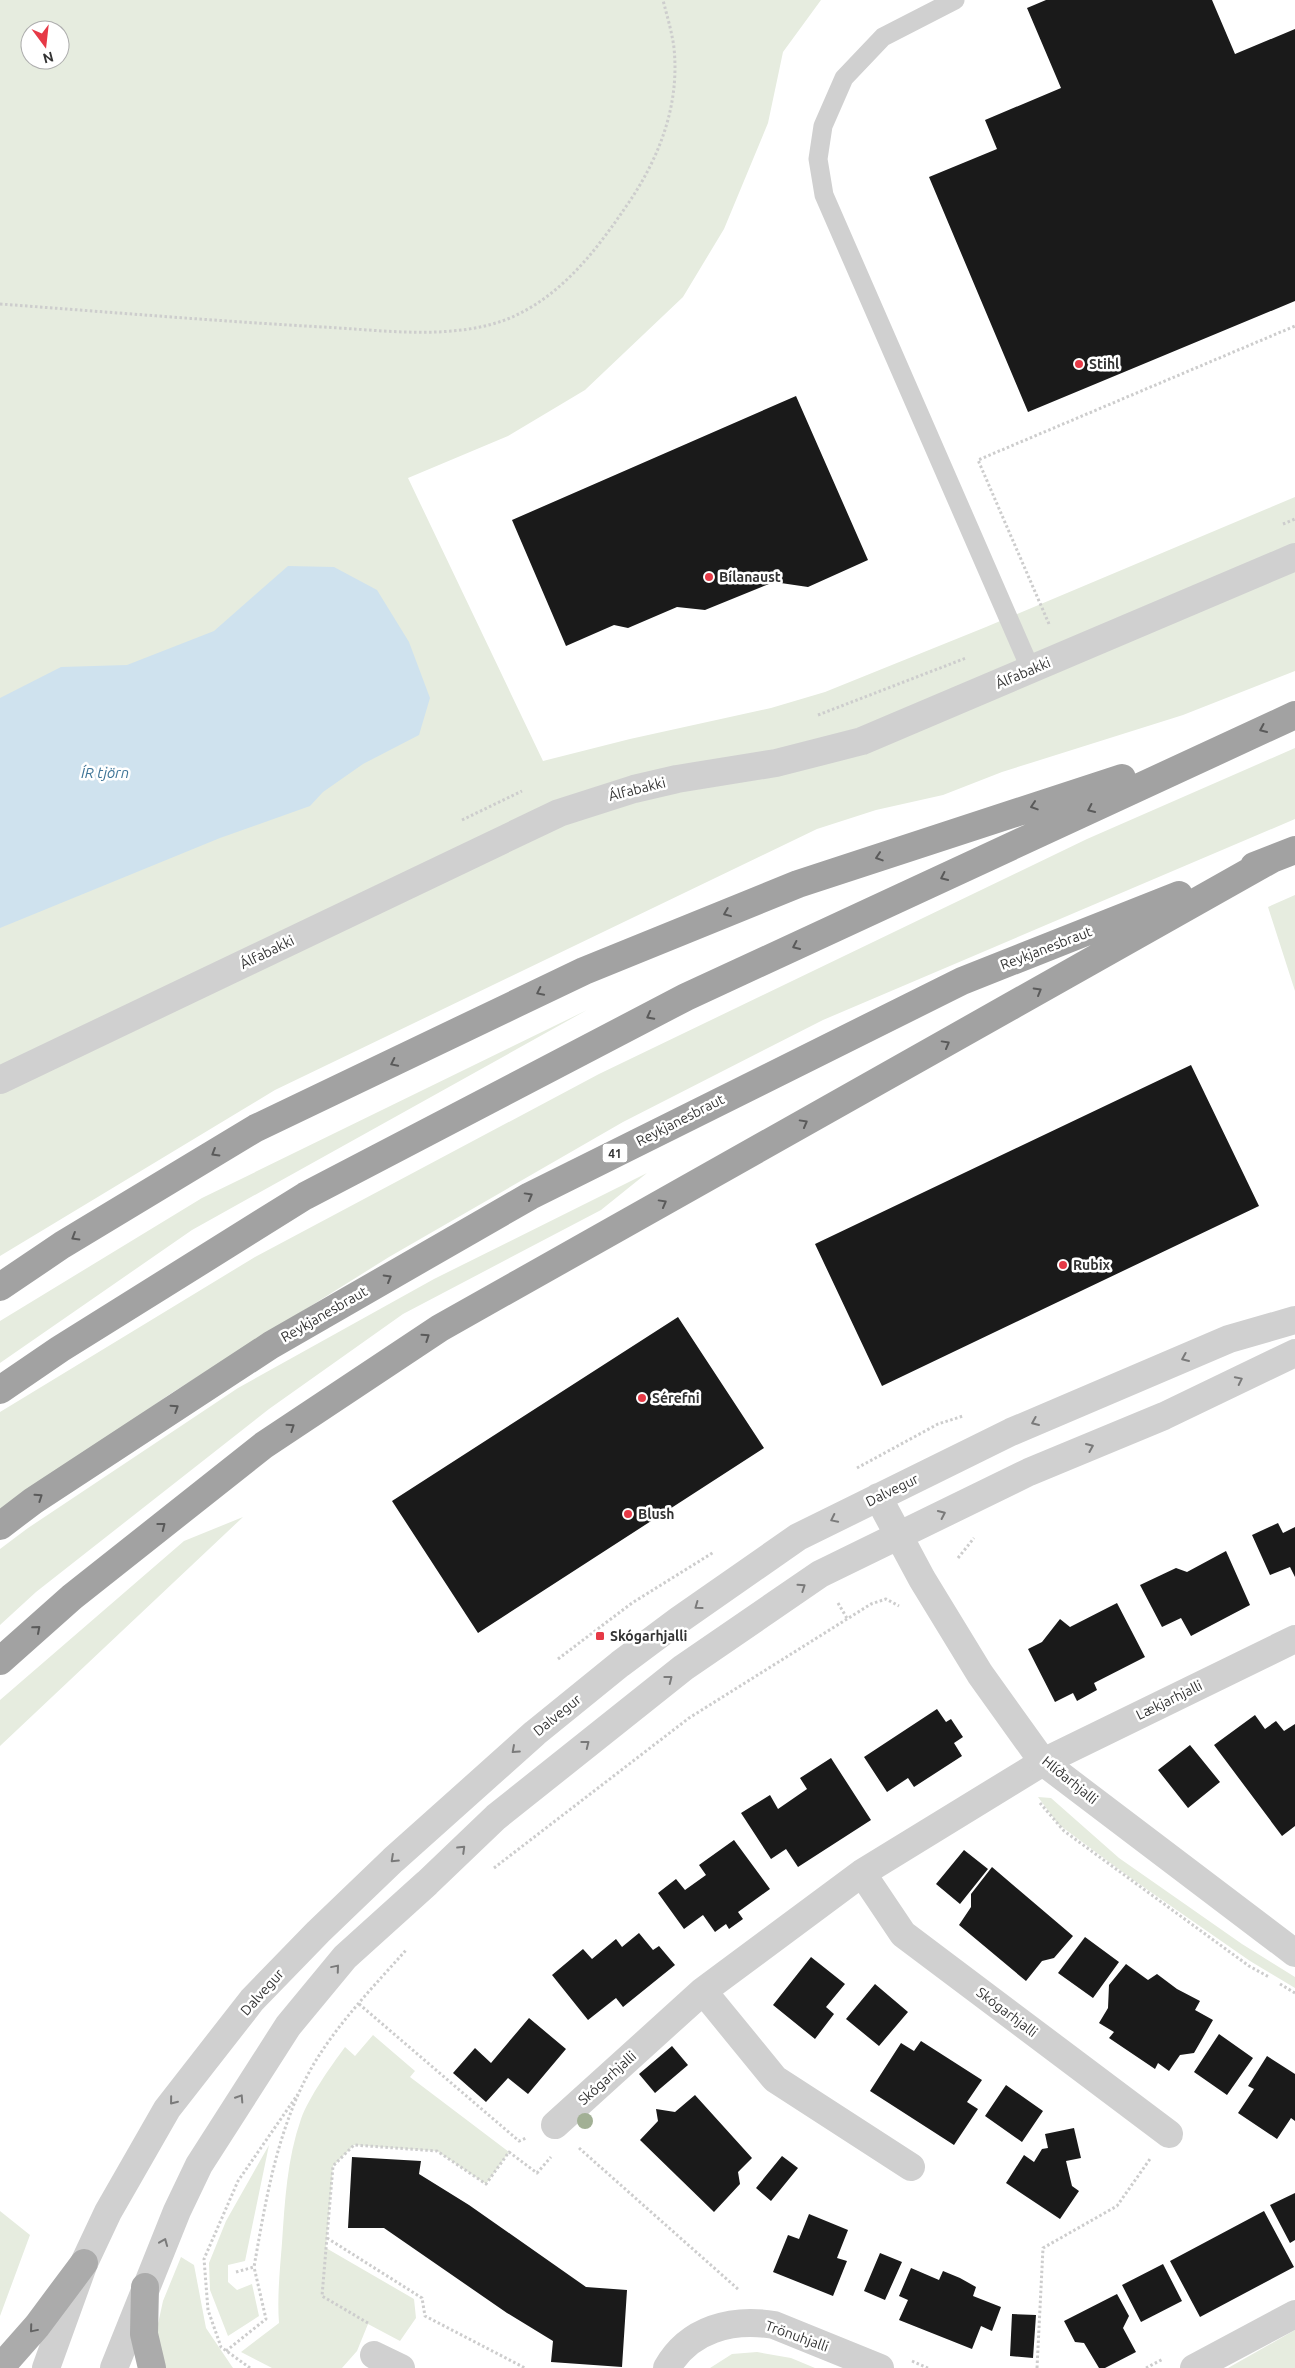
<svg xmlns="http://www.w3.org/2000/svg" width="1295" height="2368" viewBox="0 0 1295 2368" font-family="Ubuntu,sans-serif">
  <rect width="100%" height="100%" fill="#fff"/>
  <!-- green -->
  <path fill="#e6ecdf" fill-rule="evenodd" d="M0,0H821L783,52L768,123L724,229L683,297L585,390L508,436L408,478L543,761L630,739L771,708L825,692L986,627L1295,497V671L1183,715L1002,772L943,795L876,810L817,829L275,1090L0,1256ZM30,30H60V60H30Z
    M1295,748V819L823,1020L623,1122L389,1257L170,1394L0,1512V1412L255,1257L599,1074L1087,839Z
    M1295,895V991L1268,907Z
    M587,1010L192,1230L0,1363V1321L202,1198Z
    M647,1173L601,1210L403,1314L269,1409L36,1592L0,1625V1549L28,1528L238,1388L434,1279Z
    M243,1517L0,1746V1700L184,1541Z
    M1038,1797L1051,1798L1119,1858L1242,1944L1295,1977V1988L1250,1961L1132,1879L1058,1824Z
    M373,2035L415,2071L410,2077L509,2152L486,2184L437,2151L354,2145L333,2166L326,2248L414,2299L416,2318L400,2341L368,2324L357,2351L342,2368H272L241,2352L279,2323C277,2296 280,2269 282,2243C285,2200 287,2159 301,2119C309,2097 331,2066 345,2047L355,2056Z
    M269,2145L245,2261L228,2265V2282L237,2290L252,2284L259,2316L228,2336L210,2290L209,2263L226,2221Z
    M0,2211L30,2235L0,2316Z
    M181,2257L194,2265L206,2328L233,2368H166L156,2333L163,2301Z
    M1295,2330V2368H1228Z
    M757,2352L791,2358L815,2368H710L732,2354Z"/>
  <!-- water -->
  <path fill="#cfe2ee" d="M288,566L334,567L377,590L409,642L430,698L419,735L363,764L323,792L310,806L220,838L0,928V698L61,667L127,665L214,631Z"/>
  <!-- building -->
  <path fill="#1a1a1a" d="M1046,0H1212L1235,54L1295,29V301L1028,412L929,177L997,149L985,120L1061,88L1027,8Z
    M796,396L868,560L808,587L774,582L705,610L677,607L628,628L614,625L566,646L512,520Z
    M1191,1065L1259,1206L882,1386L815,1244Z
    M678,1317L764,1448L478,1633L392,1501Z
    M1278,1523L1283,1533L1295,1527V1577L1290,1567L1270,1575L1252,1535Z
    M1226,1551L1250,1605L1191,1636L1181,1618L1162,1627L1140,1585L1176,1568L1187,1572Z
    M1117,1603L1145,1657L1094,1683L1097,1690L1077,1701L1073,1693L1055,1702L1028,1649L1042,1642L1060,1619L1070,1627Z
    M937,1709L946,1722L951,1719L963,1737L954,1743L962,1756L914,1787L908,1778L887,1792L864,1757Z
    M1255,1715L1265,1729L1276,1721L1284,1731L1295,1724V1826L1282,1836L1214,1745Z
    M1190,1745L1220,1782L1188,1808L1158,1770Z
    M831,1758L871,1820L798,1867L786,1849L771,1859L741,1813L770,1795L778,1809L807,1789L800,1778Z
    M734,1840L770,1889L738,1912L743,1919L729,1929L726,1924L715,1932L703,1915L684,1929L658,1893L676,1879L685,1890L706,1875L699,1865Z
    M964,1850L988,1869L960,1904L936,1884Z
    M992,1867L1073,1936L1054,1958L1042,1961L1026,1981L959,1925L971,1907V1894Z
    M639,1933L653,1950L659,1946L675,1965L623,2007L616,1998L588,2020L552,1975L583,1949L592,1959L616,1939L622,1947Z
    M1085,1937L1119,1962L1093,1998L1058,1973Z
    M811,1957L845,1984L826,2007L834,2014L815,2039L773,2005Z
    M1126,1964L1148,1980L1157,1974L1177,1989L1200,2001L1195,2010L1213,2020L1194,2053L1180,2055L1169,2071L1158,2063L1155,2069L1109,2038L1114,2032L1099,2023L1108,2008L1109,1985Z
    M875,1984L908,2012L879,2046L846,2019Z
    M529,2018L566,2049L528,2094L508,2078L486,2102L453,2073L475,2048L491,2063Z
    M1219,2034L1253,2058L1227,2095L1194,2072Z
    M921,2041L982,2080L967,2102L978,2109L954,2145L870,2091L901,2043L914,2051Z
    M672,2046L688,2065L655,2093L639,2074Z
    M1267,2056L1295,2074V2121L1291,2118L1277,2139L1238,2113L1254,2089L1248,2086Z
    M1006,2085L1043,2111L1022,2142L985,2116Z
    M695,2095L752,2158L738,2172L740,2184L714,2212L640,2140L658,2121L656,2109L675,2112Z
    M1074,2128L1081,2158L1066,2161L1072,2186L1079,2191L1060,2219L1006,2183L1024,2155L1034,2162L1042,2149L1048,2148L1045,2134Z
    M782,2156L798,2168L771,2201L756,2188Z
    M352,2157L421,2161L419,2174L469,2205L586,2287L627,2290L622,2367L551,2362L553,2341L507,2313L384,2228H348Z
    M1295,2193V2240L1290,2243L1270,2205Z
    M1264,2211L1294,2267L1200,2317L1170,2261Z
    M809,2214L848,2230L837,2258L847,2261L833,2296L773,2272L788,2235L799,2239Z
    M880,2253L902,2262L885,2300L864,2291Z
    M1163,2264L1182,2301L1141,2322L1122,2285Z
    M911,2268L939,2280L943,2271L960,2278L976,2287L973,2296L1001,2307L992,2331L981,2326L972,2349L899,2320L908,2300L899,2296Z
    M1117,2294L1129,2316L1123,2328L1136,2352L1105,2368H1099L1084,2343L1075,2342L1064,2321Z
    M1012,2314L1036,2315L1033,2358L1010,2356Z"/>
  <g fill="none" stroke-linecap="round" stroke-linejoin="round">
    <!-- path -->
    <path stroke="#cdcdcd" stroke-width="3" stroke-dasharray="2.5 2.5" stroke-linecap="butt" d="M0,304C108,312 215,321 323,327C382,330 454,341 510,318C561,296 595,252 625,208C658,161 680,107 674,48C672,32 667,16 663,0
      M1283,524L1295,519
      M1049,624L978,460L1295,326
      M818,715L966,658
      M462,820L522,791
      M857,1468L938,1424L963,1416
      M958,1558L974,1538
      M838,1603L848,1620
      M558,1659L632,1603L714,1552
      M1040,1803L1064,1831L1249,1966L1269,1977
      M494,1868L689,1718L871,1604L886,1599L899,1606
      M1280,1984L1295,1993
      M359,2004L519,2141L526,2138
      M579,2148L739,2290
      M327,2238L422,2298L425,2316L525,2368
      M236,2272L254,2267C266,2199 277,2129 312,2067C337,2024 374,1986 407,1949
      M368,2323L322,2296L333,2166L354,2145L437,2151L486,2184L509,2152L537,2173L551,2157
      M226,2351L266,2319L254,2267
      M912,2361L928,2368
      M250,2368L221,2347L208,2310L204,2259L238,2181L298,2094
      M1037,2368L1043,2248L1117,2206L1150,2159
      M1146,2368L1163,2359"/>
    <!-- service -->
    <path stroke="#d0d0d0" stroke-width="19" d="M955,0L883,37L844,78L823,126L818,159L824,195L1031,670"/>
    <!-- minor -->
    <path stroke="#d0d0d0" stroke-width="28" d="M0,1080L559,813L634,789L677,779L776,763L862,741L1295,557
      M862,1873L903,1934L1169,2134
      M703,1991L775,2079L911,2167
      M555,2125L703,1991L862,1873L1043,1762L1295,1639
      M374,2355L401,2368
      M667,2368C689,2329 732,2318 774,2325L880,2368
      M1194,2368L1295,2314"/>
    <!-- tertiary -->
    <path stroke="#d0d0d0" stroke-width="28" d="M878,1497L922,1579L980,1674L1043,1762L1295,1953
      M46,2368L84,2263L108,2212L167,2109L252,2000L318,1932L393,1860L535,1733L620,1664L679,1620L798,1537L1011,1432L1229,1339L1295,1320
      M114,2368L177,2211L199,2165L288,2026L345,1957L427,1883L496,1817L683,1668L820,1574L1029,1472L1164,1416L1295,1353"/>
    <!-- primary -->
    <path stroke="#ababab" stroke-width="28" d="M145,2287L144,2334L152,2368
      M0,2368L37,2326L84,2263"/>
    <!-- trunk -->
    <path stroke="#a2a2a2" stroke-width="28" d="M1254,866L1295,850
      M0,1287L62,1245L256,1128L584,971L798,884L1122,778
      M0,1390L60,1349L305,1196L686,997L1295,715
      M0,1526L33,1501L271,1345L530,1196L962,981L1179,895
      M0,1661L72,1597L264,1445L440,1328L1272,859"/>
  </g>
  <!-- trees -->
  <circle fill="#a2b095" cx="585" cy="2121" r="8"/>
  <!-- one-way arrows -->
  <defs><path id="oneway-chevron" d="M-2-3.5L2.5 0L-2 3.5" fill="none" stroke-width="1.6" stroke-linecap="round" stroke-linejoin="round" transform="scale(1.25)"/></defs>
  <g stroke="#5a5a5a">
    <use href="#oneway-chevron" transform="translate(1263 729) rotate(156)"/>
    <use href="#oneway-chevron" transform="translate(1034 806) rotate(162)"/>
    <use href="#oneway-chevron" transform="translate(1091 809) rotate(155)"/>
    <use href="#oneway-chevron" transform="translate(879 857) rotate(162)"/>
    <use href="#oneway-chevron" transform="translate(944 877) rotate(155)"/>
    <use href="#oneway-chevron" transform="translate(727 913) rotate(158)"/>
    <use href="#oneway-chevron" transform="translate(796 946) rotate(155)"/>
    <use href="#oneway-chevron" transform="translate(1038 991) rotate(-30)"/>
    <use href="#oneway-chevron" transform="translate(540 992) rotate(154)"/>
    <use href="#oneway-chevron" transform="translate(650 1016) rotate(152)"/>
    <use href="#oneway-chevron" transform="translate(946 1044) rotate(-29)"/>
    <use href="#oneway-chevron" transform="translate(394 1063) rotate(154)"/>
    <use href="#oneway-chevron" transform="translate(804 1123) rotate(-29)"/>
    <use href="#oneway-chevron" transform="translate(215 1153) rotate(149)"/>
    <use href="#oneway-chevron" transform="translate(529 1196) rotate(-29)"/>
    <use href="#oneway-chevron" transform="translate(663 1203) rotate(-29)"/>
    <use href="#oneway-chevron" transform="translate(75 1237) rotate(149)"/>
    <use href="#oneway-chevron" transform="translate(388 1278) rotate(-30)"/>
    <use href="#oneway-chevron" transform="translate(426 1337) rotate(-34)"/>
    <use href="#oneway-chevron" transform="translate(175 1408) rotate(-33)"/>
    <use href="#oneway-chevron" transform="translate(291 1427) rotate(-34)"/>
    <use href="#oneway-chevron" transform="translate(39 1497) rotate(-34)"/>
    <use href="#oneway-chevron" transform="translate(162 1526) rotate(-38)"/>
    <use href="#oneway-chevron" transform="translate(37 1629) rotate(-41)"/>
  </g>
  <g stroke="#7a7a7a">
    <use href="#oneway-chevron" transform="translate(1185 1358) rotate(157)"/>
    <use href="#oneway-chevron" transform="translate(1239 1380) rotate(-26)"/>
    <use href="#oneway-chevron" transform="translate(1035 1422) rotate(157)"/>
    <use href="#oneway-chevron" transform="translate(1090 1447) rotate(-23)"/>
    <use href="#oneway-chevron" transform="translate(942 1514) rotate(-25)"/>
    <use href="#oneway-chevron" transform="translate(834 1519) rotate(154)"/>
    <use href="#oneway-chevron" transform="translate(802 1587) rotate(-34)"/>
    <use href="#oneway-chevron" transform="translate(698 1606) rotate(144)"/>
    <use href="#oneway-chevron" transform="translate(669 1679) rotate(-38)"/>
    <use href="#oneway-chevron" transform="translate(586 1744) rotate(-38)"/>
    <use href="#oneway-chevron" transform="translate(515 1750) rotate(138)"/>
    <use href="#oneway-chevron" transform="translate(462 1849) rotate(-44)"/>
    <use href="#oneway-chevron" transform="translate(394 1859) rotate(137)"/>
    <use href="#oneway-chevron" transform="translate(336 1968) rotate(-50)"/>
    <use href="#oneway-chevron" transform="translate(240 2098) rotate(-57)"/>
    <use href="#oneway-chevron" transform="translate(173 2101) rotate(129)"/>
    <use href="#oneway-chevron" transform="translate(164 2242) rotate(-68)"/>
  </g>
  <use stroke="#636363" href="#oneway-chevron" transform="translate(33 2329) rotate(130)"/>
  <!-- markers -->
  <g fill="#e63946" stroke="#fff" stroke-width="2">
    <circle cx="1079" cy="364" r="5"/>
    <circle cx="709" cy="577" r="5"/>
    <circle cx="1063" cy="1265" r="5"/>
    <circle cx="642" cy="1398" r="5"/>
    <circle cx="628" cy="1514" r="5"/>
    <rect x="595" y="1631" width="10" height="10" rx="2.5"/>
  </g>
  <g text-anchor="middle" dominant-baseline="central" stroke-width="5" stroke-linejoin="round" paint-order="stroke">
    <!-- shield labels -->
    <rect fill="#fff" stroke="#707070" stroke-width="1" x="602.5" y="1143.5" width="25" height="19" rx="4"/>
    <g font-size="12" font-weight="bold" fill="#333">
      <text x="615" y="1153">41</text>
    </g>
    <!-- poi labels -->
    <g font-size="14" font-weight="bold" fill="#333" stroke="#fff" text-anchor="start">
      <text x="1089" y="364">Stihl</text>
      <text x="719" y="577">Bílanaust</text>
      <text x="1073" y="1265">Rubix</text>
      <text x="652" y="1398">Sérefni</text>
      <text x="638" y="1514">Blush</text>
      <text x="610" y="1636">Skógarhjalli</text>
    </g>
    <!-- street labels -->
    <g font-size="14" fill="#333" stroke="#fff">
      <text transform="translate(1023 673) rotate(-23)">Álfabakki</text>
      <text transform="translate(637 789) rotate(-14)">Álfabakki</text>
      <text transform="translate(1046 948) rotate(-21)">Reykjanesbraut</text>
      <text transform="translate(267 952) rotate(-26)">Álfabakki</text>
      <text transform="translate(680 1120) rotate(-27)">Reykjanesbraut</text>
      <text transform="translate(324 1314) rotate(-30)">Reykjanesbraut</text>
      <text transform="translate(892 1490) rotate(-26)">Dalvegur</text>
      <text transform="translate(1169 1700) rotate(-26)">Lækjarhjalli</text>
      <text transform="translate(557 1715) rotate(-39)">Dalvegur</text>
      <text transform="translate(1070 1780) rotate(39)">Hlíðarhjalli</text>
      <text transform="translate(262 1992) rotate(-48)">Dalvegur</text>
      <text transform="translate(1007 2012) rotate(37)">Skógarhjalli</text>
      <text transform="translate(607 2078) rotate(-42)">Skógarhjalli</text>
      <text transform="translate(797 2336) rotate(20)">Trönuhjalli</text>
    </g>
    <!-- water labels -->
    <g font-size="15" font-style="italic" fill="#3f7597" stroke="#fff">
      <text x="105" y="772">ÍR tjörn</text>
    </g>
  </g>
  <!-- north arrow -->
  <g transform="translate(45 45) rotate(165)"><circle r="24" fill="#ffffff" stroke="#adadad"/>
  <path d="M0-4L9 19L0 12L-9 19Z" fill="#e63946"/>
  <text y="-8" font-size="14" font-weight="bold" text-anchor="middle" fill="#333333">N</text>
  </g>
</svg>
